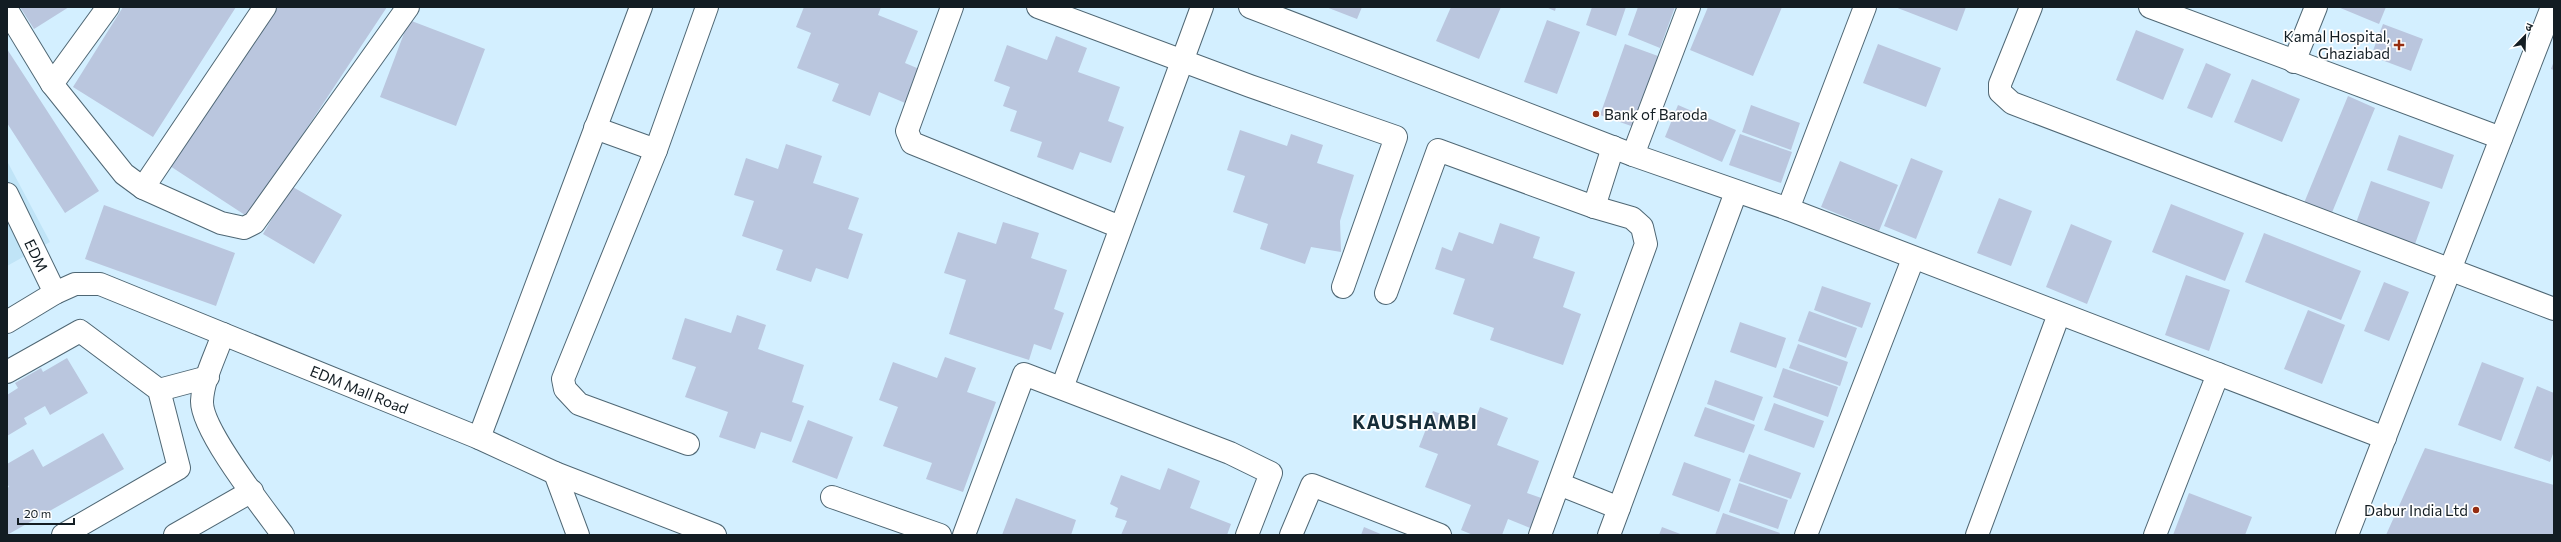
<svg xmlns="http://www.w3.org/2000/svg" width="2561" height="542" viewBox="0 0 2561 542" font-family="Commissioner,'Noto Sans Devanagari',sans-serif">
  <rect width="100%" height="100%" fill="#d3efff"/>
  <!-- built -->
  <path fill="#c0e4f7" d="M7,161L50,242L7,266Z"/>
  <!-- building -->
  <path fill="#bac6de" d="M20,7H69L34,29Z
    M123,7H236L153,137L73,87Z
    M275,7H387L248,217L170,166Z
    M804,7H881L878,15L918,31L905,63L924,71L910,105L879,92L870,116L832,101L839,84L797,68L811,33L796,27Z
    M1326,7H1362L1357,19Z
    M1451,7H1501L1479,59L1436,41Z
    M1546,7H1556L1555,11Z
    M1592,7H1626L1616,36L1586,25Z
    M1638,7H1675L1660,48L1628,35Z
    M1708,7H1782L1753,76L1690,50Z
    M1895,7H1966L1957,31Z
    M2338,7H2386L2379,24Z
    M409,20L485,49L456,126L380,97Z
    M1547,20L1580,32L1557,94L1524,82Z
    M2383,24L2423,39L2411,71L2371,56Z
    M2136,30L2184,49L2163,100L2116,80Z
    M1056,36L1087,48L1078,72L1120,87L1108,121L1124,127L1111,163L1080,152L1073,170L1037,157L1042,142L1010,131L1017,111L1003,106L1010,87L994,81L1007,45L1047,60Z
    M1625,44L1658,56L1634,127L1600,115Z
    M1878,44L1941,68L1926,107L1863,83Z
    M7,49L99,191L65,213L7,123Z
    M2554,61V70L2551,69Z
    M2206,63L2231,74L2212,118L2187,108Z
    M2252,79L2300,99L2282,142L2234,122Z
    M2348,96L2375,108L2331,215L2304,203Z
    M1678,105L1736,130L1722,162L1665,137Z
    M1751,105L1800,123L1791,150L1742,132Z
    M1240,130L1287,146L1291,134L1323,145L1317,163L1354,175L1340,221L1341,252L1311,247L1305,264L1260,249L1268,224L1233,212L1245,176L1227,170Z
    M1740,134L1792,152L1781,183L1729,165Z
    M2399,135L2454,155L2442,189L2387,170Z
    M786,144L822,156L813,183L859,198L848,229L863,234L848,279L816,268L811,282L776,270L783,250L742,236L754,201L734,195L746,158L778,169Z
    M1911,158L1943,171L1916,239L1884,226Z
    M1840,161L1898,185L1879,231L1821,207Z
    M2371,181L2430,202L2415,244L2356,223Z
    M291,186L342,215L314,264L263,234Z
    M1999,198L2032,211L2011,266L1977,253Z
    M2171,204L2244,233L2225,281L2152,252Z
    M104,205L235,253L216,306L85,259Z
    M1003,222L1039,233L1031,258L1067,270L1054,309L1064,313L1051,350L1034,344L1029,360L949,334L966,280L944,273L958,232L996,244Z
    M1500,223L1540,237L1533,258L1575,272L1563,307L1581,314L1563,365L1490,340L1494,328L1453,314L1465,279L1435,269L1442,247L1452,251L1459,232L1493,244Z
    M2071,224L2112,241L2087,304L2046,287Z
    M2264,233L2361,271L2341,320L2245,282Z
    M2186,275L2230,290L2209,351L2165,335Z
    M2384,282L2409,292L2389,341L2364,331Z
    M1822,286L1871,303L1862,328L1814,310Z
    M2308,310L2345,325L2322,384L2284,369Z
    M1809,311L1857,328L1846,358L1798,341Z
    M737,315L766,325L758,349L804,365L792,402L804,406L791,442L761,432L755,449L719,437L728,412L685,397L696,367L672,359L685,318L731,333Z
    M1740,322L1786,338L1776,368L1730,352Z
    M1798,344L1848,362L1840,386L1789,368Z
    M945,357L976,368L967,392L996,402L963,492L926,479L932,463L883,446L898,407L879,400L893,362L937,378Z
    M67,358L88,393L50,415L45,406L24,418L27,424L7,436V395L18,388L15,383L41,368L43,372Z
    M2482,362L2524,378L2501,441L2458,425Z
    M1783,368L1838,387L1828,417L1773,397Z
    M1715,380L1763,397L1754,421L1707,404Z
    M2537,386L2554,393V451L2550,462L2514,448Z
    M1774,403L1824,421L1814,448L1764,430Z
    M1480,407L1508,418L1497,445L1539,461L1527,493L1547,500L1535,530L1508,519L1502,535H1473L1461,530L1471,505L1425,487L1438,454L1419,447L1433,411L1473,426Z
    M1705,407L1755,425L1744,453L1694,436Z
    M808,420L853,437L837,479L792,462Z
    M103,433L124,469L7,535V488L9,487L7,483V464L33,449L43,467Z
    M2425,448L2554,485V535H2386Z
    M1749,454L1801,473L1791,499L1739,481Z
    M1684,462L1731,479L1719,512L1672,495Z
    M1168,468L1200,481L1190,508L1231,524L1227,535H1121L1127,521L1115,517L1118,508L1110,504L1121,475L1160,490Z
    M1739,483L1788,500L1778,529L1729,512Z
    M2189,493L2252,517L2245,535H2173Z
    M1016,498L1076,520L1071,535H1002Z
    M1723,513L1780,533L1779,535H1715Z
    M1364,527L1383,535H1361Z
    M1662,527L1683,535H1659Z"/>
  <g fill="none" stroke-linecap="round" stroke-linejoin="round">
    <!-- minor casing -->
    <g stroke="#4f6774" stroke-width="24">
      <g id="minor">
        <path d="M952,7L907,131L912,143L1120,227"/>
        <path d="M1038,7L1250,86L1396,137L1343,287"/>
        <path d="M1250,7L1633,155L1788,209L2385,438"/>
        <path d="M2031,7L2000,84V92L2012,103L2554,309"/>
        <path d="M2150,7L2501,138"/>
        <path d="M7,10L52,84L124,174L143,188L221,223L244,228L254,223L408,7"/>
        <path d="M2294,62L2316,7"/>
        <path d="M52,84L108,7"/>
        <path d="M595,128L656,150"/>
        <path d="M1633,155L1689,7"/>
        <path d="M143,188L265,7"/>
        <path id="s1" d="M7,194L55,293"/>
        <path d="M1594,207L1613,147"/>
        <path d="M1788,209L1865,7"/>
        <path d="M1386,293L1438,150L1594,207L1632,218L1642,227L1646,244L1540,535"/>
        <path id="s2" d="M7,322L55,293L75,284H100L479,438L555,473L715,535"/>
        <path d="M223,334C216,355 203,379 202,401C201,430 264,509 283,535"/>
        <path d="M7,372L80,331L159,390L179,468L63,535"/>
        <path d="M1062,388L1202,7"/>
        <path d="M159,390L208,377"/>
        <path d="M479,438L641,7"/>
        <path d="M688,444L579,404L565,389L563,379L656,150L707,7"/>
        <path d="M555,473L578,535"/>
        <path d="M1559,484L1619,508"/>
        <path d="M832,497L940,535"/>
        <path d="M175,535L252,491"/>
        <path d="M964,535L1024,374L1230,453L1271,473L1247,535"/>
        <path d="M1291,535L1312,485L1440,535"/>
        <path d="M1609,535L1736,192"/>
        <path d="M1806,535L1913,259"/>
        <path d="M1977,535L2059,314"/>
        <path d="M2155,535L2218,374"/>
        <path d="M2347,535L2552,7"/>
      </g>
    </g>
    <!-- minor -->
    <use href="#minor" stroke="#fff" stroke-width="22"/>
  </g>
  <!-- markers -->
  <g fill="#952d11" stroke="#fff" stroke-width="1.5">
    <path d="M2397 39h4v4h4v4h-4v4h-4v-4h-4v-4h4z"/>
    <circle cx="1596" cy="114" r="4"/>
    <circle cx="2476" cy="510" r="4"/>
  </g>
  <g text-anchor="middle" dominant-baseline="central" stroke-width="3.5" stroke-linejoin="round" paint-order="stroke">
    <!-- poi labels -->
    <g font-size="15" fill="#131d23" stroke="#fff" text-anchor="end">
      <text x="2390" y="36">Kamal Hospital,<tspan x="2390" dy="17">Ghaziabad</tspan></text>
      <text x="1604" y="114" text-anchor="start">Bank of Baroda</text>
      <text x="2468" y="510">Dabur India Ltd</text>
    </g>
    <!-- street labels -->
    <g font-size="15" fill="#131d23" stroke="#fff">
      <text stroke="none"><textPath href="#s1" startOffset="68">EDM</textPath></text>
      <text stroke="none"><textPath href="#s2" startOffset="383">EDM Mall Road</textPath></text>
    </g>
    <!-- district labels -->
    <g font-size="19" font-weight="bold" letter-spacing="1" fill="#152c38" stroke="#fff">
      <text x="1415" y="421">KAUSHAMBI</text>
    </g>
  </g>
  <!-- border -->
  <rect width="2561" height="542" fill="none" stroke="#131d23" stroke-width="16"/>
  <!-- north arrow -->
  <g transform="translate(2525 36) rotate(23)" stroke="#ffffff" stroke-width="3" paint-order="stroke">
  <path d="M0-3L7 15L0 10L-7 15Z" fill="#131d23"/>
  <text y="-6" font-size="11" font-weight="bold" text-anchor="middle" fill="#131d23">उ</text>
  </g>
  <!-- scale -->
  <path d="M18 518v6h56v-6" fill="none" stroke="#131d23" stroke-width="2"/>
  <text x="24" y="518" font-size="12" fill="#131d23" stroke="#ffffff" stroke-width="3" paint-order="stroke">20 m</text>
</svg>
